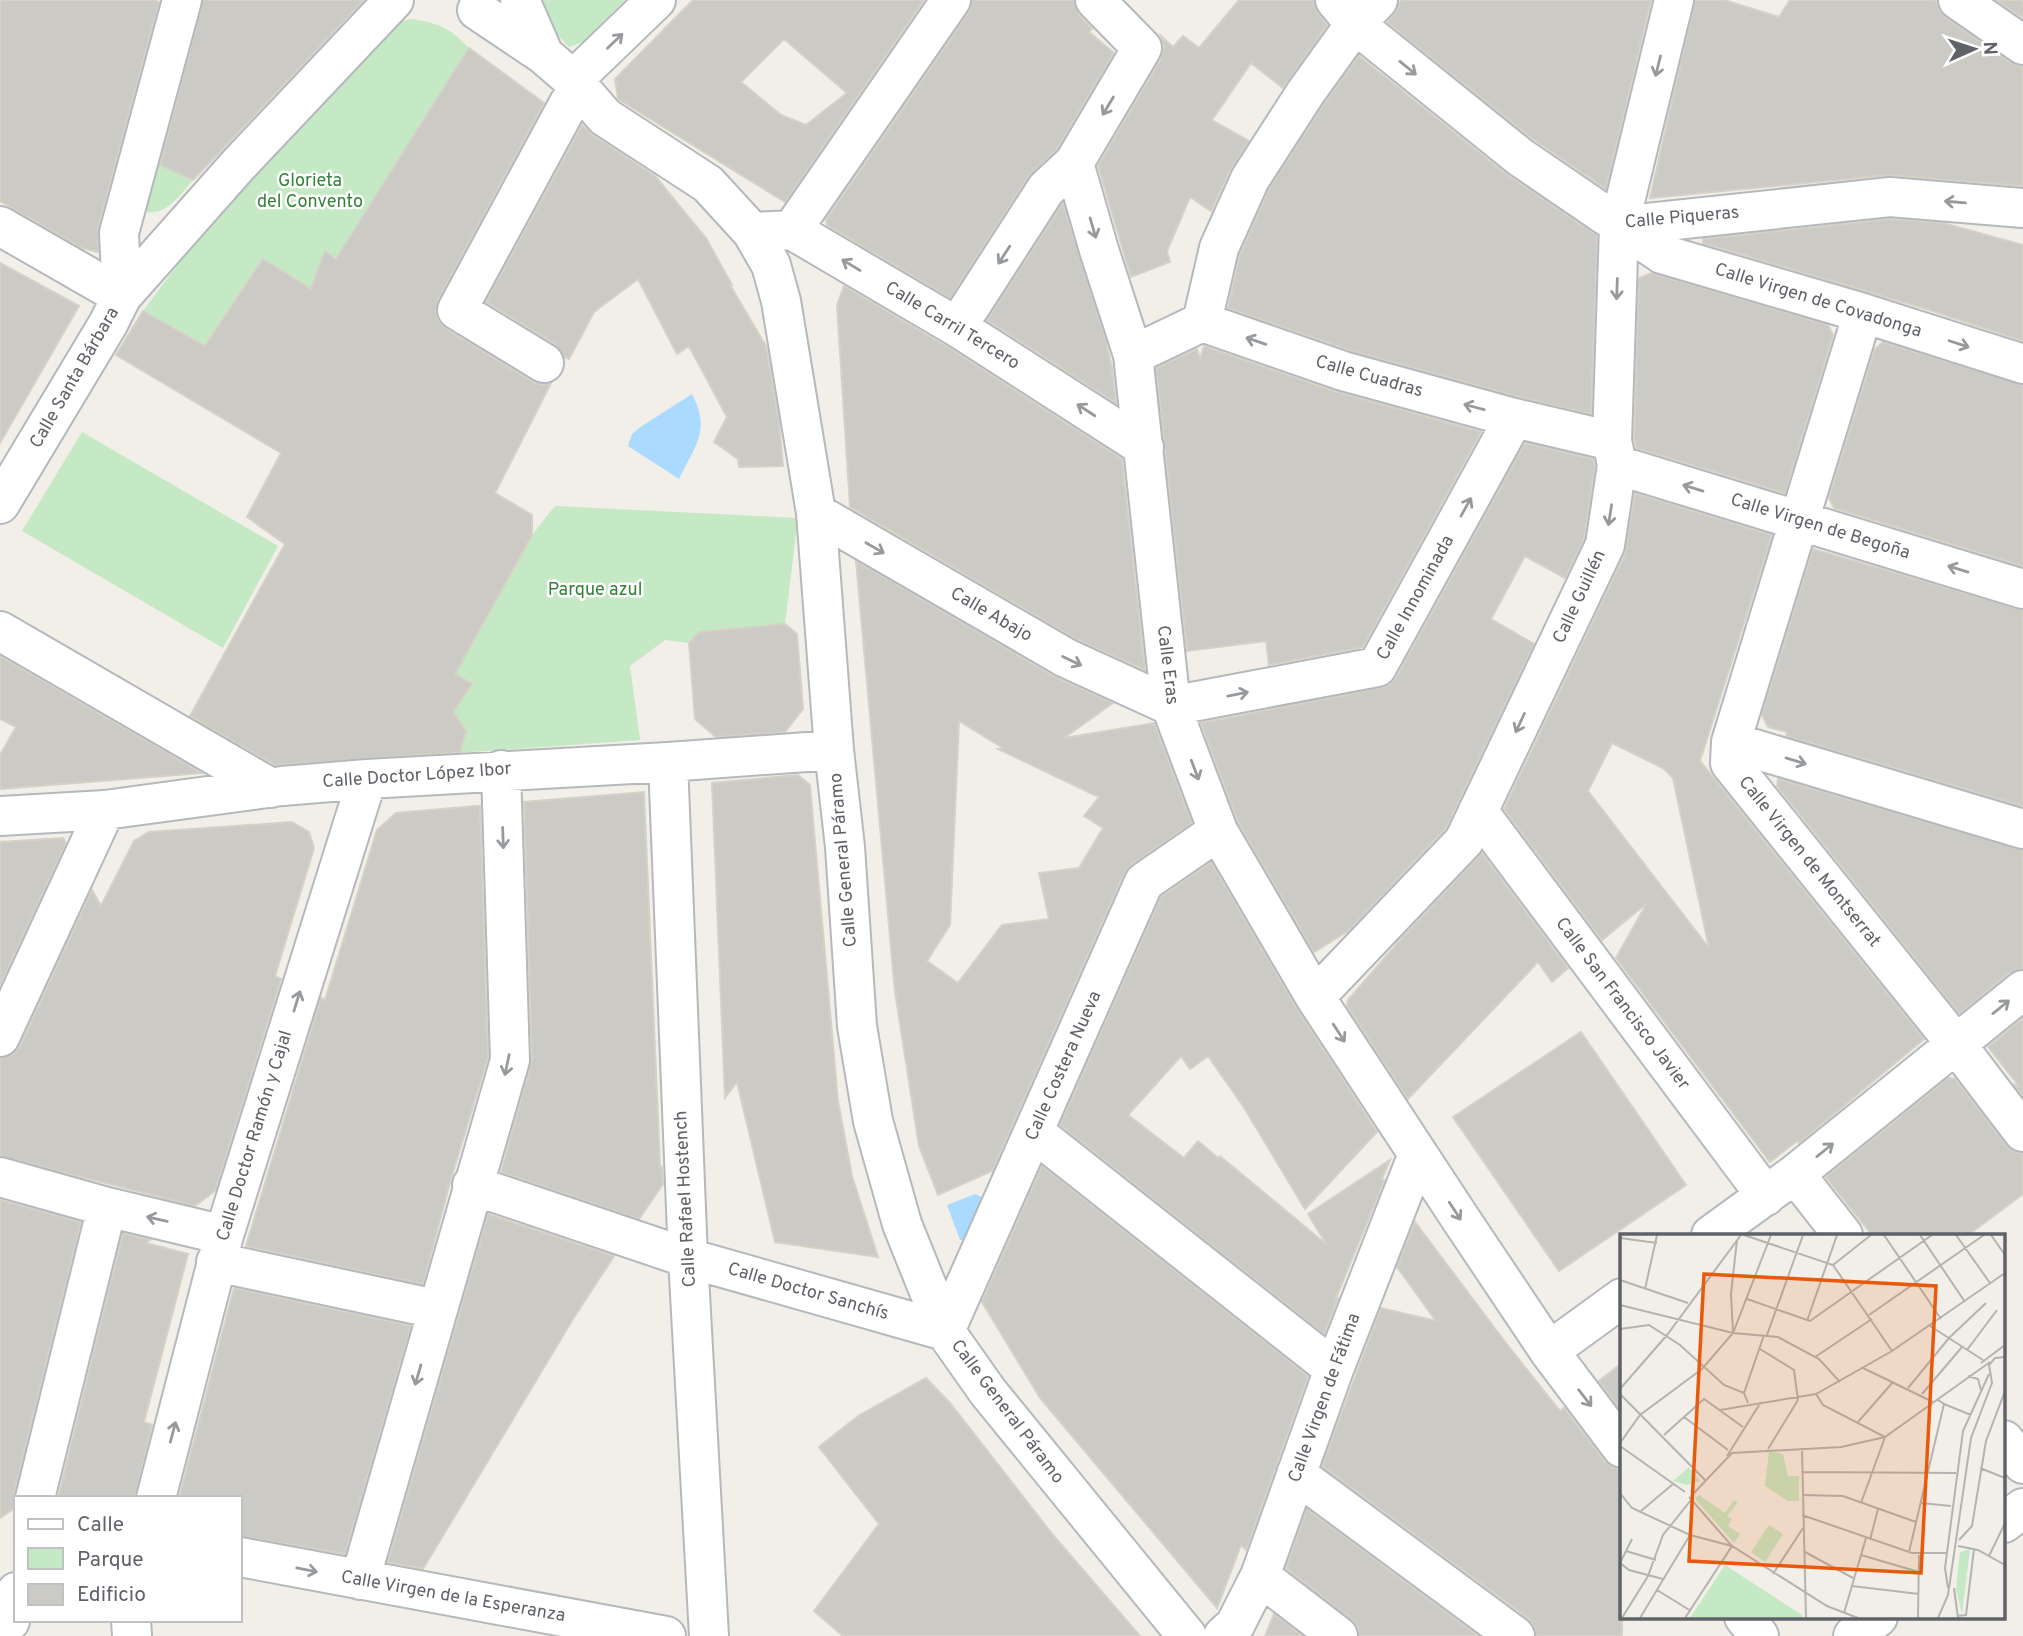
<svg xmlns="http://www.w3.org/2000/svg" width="2023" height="1636" viewBox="0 0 2023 1636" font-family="Overpass,sans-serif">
  <rect width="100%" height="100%" fill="#f1efe8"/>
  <!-- green -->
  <path fill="#c5e8c5" d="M537,0H625L583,42L569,47L547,24Z
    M411,19C439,23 450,28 469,48L350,237L445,290L429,322L326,251L311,289L263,259L205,346L143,311L219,209L389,24Z
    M151,161L193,180C181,194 167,215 147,212L144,206Z
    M82,432L278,546L223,648L22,531Z
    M555,506L798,518L785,624L699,632L689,643L665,640L630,666L640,740L459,753L466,731L453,713L471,685L455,674L532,535Z"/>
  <!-- water -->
  <path fill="#aadaff" d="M692,394C711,430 695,446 679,479L628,446L632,434L639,428Z
    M975,1194L982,1197L965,1240H960L947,1205Z"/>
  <!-- building -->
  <path fill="#cccac5" stroke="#d6d1c6" stroke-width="2" fill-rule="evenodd" d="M0,0H155L159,2L98,227V252L82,248L0,201Z
    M203,0H364L193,180L160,165Z
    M693,0H924L785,202L618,99L615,79ZM784,39L847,93L806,125L781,115L741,82Z
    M973,0H1074L1079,15L1092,29L1089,32L1114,53L1057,149L1028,177L950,298L827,225L826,220L969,12Z
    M1239,0H1313L1318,13L1327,25L1283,88L1251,63L1212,120L1249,141L1230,170L1211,211L1190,197L1167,251L1170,262L1131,277L1098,166L1161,59L1164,46L1161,36L1173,47L1183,36L1199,48Z
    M1401,0H1651L1606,189L1533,139L1387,22L1394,15Z
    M1695,0H1724L1779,17L1790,0H1936L1939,10L1946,18L2011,63L2023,67V186L1888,175L1650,198Z
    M1996,0H2023V18Z
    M469,48L544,103L438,300L435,311L438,321L446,329L533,382L543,385L551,383L495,493L532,515V535L455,674L472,684L453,712L466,731L460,752L275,765L190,716L285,544L247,517L281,453L116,355L143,311L205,346L263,259L311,289L325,251L336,259Z
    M1359,56L1506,174L1597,236L1591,414L1519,397L1349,350L1228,308L1240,255L1269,189L1324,104Z
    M582,125L593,135L655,176L706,238L732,285H730L766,346L779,421L783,466L739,467L738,459L714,442L727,417L689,346L677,354L638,279L594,312L569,359L564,357L555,344L486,302Z
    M1063,203L1105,338L1112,368L1116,403L987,320Z
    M1890,219L1943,223L2023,245V341L1923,308L1703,243V239Z
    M0,263L79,306L0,443Z
    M1652,273L1828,325L1833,335L1785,493L1636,448L1634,439L1639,278Z
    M844,286L946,346L1122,459L1145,670L1076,639L850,507L837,305Z
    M1883,342L2023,385V566L1834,508L1829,498L1875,349Z
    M1204,346L1337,392L1481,432L1363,647L1269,665L1266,641L1187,651L1156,368L1197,349L1200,359Z
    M1525,443L1593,459L1595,466L1584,539L1565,578L1525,556L1491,619L1534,644L1446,828L1348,931L1314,952L1238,822L1201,723L1381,688L1390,684L1396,678Z
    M1635,493L1772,535L1700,761L1924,1039L1799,1143L1797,1141L1770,1162L1616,958L1647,903L1602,940L1504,809L1625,554ZM1612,743L1663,768L1673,778L1709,948L1588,791Z
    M1813,549L2023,610V806L1786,736L1787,732L1768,727L1762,715Z
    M856,561L1055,677L1113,703L1064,738L1154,723L1192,823L1132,864L1124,873L992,1171L938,1195L919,1146L895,992ZM959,721L1003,748L998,749L1099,797L1084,816L1103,828L1079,868L1039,873L1049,919L1002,925L958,983L927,961L950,925Z
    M785,624L797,634L803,709L785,732L716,737L695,719L689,643L699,632Z
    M0,656L202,773L0,789V755L16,727L0,719Z
    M798,775L810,785L838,1101L852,1176L878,1257L775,1242L737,1082L725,1098L712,783Z
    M1778,779L2023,850V969L2009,973L1960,1013L1958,1012L1777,786Z
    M644,792L660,1166L662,1167L663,1184L639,1219L501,1172L532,1060L524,802Z
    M476,806H480L488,1057L451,1179L423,1284L246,1246L321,998L325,1000L377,830L396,813Z
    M292,822L309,832L314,848L275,976L281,979L215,1191L195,1206L0,1156V1059L12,1055L20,1046L92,890L101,906L134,841L149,832Z
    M63,838L66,843L0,985V842Z
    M1482,853L1568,968L1552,982L1538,962L1408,1099L1347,1006L1348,1000L1402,938Z
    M1211,862L1297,1009L1377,1132L1305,1209L1243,1106L1208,1056L1190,1069L1181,1056L1128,1115L1184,1158L1198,1141L1218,1158L1220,1156L1327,1245L1308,1214L1390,1160L1382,1179L1384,1181L1336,1298H1338L1324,1334L1060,1125L1161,897Z
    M2023,1018V1096L2015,1085L2019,1086L1988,1047Z
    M1581,1032L1686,1185L1559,1271L1453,1117Z
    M1948,1078L1955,1079L2006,1145L2014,1152L2023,1153V1194L1968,1235H1872L1826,1177Z
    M1042,1166L1308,1376L1246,1550L1241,1545L1217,1608L1040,1398L982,1302Z
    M0,1200L81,1222L14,1493L16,1507L0,1518Z
    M488,1214L614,1256L573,1319L423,1569L388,1562Z
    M1415,1222L1509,1347L1560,1411L1564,1408L1605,1462L1613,1468L1622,1469V1636H1536L1535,1627L1528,1618L1322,1466L1381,1308L1436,1321L1397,1267Z
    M123,1233L150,1240L146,1243L188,1254L144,1422L152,1425L135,1498H58Z
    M234,1288L411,1326L345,1554L240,1536V1498H179Z
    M1622,1363V1412L1599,1381Z
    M926,1378L950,1403L1053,1535L1140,1636H843L814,1611L879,1524L819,1447L858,1416Z
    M1307,1509L1478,1636H1359L1358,1627L1351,1619L1286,1568Z
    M1274,1614L1302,1636H1265Z"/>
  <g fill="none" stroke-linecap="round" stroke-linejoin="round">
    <!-- minor casing -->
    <g stroke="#b5b8bc" stroke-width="42">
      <path id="minor" d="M520,0L544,55
        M1335,0L1355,24L1520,157L1662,254L1863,313L2023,364
        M1958,0L2023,45
        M477,10L544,55L573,80L605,117L708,184L752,232L771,265L781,301L816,513L834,750L845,847L857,1026L873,1121L902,1224L945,1331L988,1392L1187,1636
        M573,80L656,0
        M1074,163L1099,250L1133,355L1171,706L1218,831L1315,997L1460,1218L1549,1351L1622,1448
        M0,226L122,296L239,164L394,0
        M1619,226L1890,197L2023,208
        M792,230L951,0
        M752,232L792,230L957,327L1144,447
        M1863,313L1731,742L1730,763L1956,1044L2023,1132
        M1202,322L1219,248L1250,179L1306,92L1355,24L1378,0
        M957,327L1046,189L1074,163L1142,48L1095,0
        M1133,355L1202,322L1343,371L1514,418L1612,441
        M544,363L457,310L569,103L581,89
        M1617,465L2023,589
        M0,504L108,324L122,296L119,233L182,0
        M816,513L1066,658L1171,706
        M0,631L271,788
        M1171,706L1377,667L1514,418
        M1731,742L2023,829
        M668,762L688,1258L709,1636
        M1478,811L1766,1196
        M0,816L105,810L282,786L367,779L668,762L834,750
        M1315,997L1464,841L1605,545L1617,465L1612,441L1619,226L1674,0
        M0,1037L105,810
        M1035,1133L1334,1369
        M1795,1174L1843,1235
        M0,1177L107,1207L224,1235
        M472,1185L688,1258L945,1331L1144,882L1218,831
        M1711,1235L1795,1174L2023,990
        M216,1262L436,1309
        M1549,1351L1622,1298
        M2004,1440L2023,1464
        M1296,1474L1515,1636
        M35,1498L107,1207
        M156,1498L224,1235L367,779
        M2004,1523L2023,1508
        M240,1557L666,1636
        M1260,1576L1338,1636
        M360,1580L510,1060L501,770
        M1744,1617L1759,1636
        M131,1620L132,1636
        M10,1621L16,1592
        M1223,1636L1235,1625L1260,1576L1334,1369L1418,1154
        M1853,1636L1878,1617"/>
    </g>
    <!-- minor -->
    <use href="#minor" stroke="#fff" stroke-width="38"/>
  </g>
  <!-- one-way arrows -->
  <defs><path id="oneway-shaft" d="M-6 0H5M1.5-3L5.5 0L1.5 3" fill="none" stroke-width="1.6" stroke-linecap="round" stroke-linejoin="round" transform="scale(1.75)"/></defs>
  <g stroke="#979a9d">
    <use href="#oneway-shaft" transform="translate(615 41) rotate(-44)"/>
    <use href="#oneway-shaft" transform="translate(1658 66) rotate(104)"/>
    <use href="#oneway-shaft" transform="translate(1408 68) rotate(39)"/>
    <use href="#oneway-shaft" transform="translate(1108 106) rotate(121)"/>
    <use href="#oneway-shaft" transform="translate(1955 202) rotate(-175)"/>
    <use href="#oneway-shaft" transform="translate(1093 228) rotate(74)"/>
    <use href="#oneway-shaft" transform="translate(1004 255) rotate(123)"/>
    <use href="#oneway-shaft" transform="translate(851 265) rotate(-149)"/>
    <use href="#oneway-shaft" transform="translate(1617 289) rotate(92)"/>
    <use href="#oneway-shaft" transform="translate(1256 341) rotate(-161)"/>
    <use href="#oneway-shaft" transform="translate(1959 344) rotate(18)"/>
    <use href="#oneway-shaft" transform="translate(1474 407) rotate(-165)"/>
    <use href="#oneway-shaft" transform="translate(1086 410) rotate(-147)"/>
    <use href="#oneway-shaft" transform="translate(1693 488) rotate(-163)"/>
    <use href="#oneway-shaft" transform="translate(1466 507) rotate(-61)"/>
    <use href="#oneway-shaft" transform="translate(1610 515) rotate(99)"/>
    <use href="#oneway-shaft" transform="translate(875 548) rotate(30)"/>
    <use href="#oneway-shaft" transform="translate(1958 569) rotate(-163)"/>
    <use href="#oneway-shaft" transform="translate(1072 661) rotate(26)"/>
    <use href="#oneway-shaft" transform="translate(1238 694) rotate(-11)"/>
    <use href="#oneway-shaft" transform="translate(1520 723) rotate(115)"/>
    <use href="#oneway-shaft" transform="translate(1796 761) rotate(17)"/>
    <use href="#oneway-shaft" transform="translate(1195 770) rotate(69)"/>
    <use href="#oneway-shaft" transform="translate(503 838) rotate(88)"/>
    <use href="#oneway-shaft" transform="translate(297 1001) rotate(-73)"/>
    <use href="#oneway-shaft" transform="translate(2001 1007) rotate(-39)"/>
    <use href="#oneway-shaft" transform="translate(1339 1033) rotate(57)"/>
    <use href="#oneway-shaft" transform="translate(507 1065) rotate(102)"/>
    <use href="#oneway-shaft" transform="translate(1825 1150) rotate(-39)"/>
    <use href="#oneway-shaft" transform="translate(1455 1211) rotate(57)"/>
    <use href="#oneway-shaft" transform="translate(157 1219) rotate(-167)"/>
    <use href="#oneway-shaft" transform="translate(418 1375) rotate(106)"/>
    <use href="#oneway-shaft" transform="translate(1585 1398) rotate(52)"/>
    <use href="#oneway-shaft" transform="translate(173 1432) rotate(-75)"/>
    <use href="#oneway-shaft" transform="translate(307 1570) rotate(11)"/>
  </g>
  <g text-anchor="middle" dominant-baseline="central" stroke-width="5" stroke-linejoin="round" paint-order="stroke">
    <!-- park labels -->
    <g font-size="18" fill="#348238" stroke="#fff">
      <text x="310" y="181">Glorieta<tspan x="310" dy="21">del Convento</tspan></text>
      <text x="595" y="590">Parque azul</text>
    </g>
    <!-- street labels -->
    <g font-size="18" fill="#5f6368" stroke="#fff">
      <text transform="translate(1682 218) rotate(-5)">Calle Piqueras</text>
      <text transform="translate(1818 301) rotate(17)">Calle Virgen de Covadonga</text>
      <text transform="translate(952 326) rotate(31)">Calle Carril Tercero</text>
      <text transform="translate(1369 377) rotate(16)">Calle Cuadras</text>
      <text transform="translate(75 378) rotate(-60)">Calle Santa Bárbara</text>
      <text transform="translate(1820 527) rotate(17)">Calle Virgen de Begoña</text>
      <text transform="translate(1580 597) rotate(-65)">Calle Guillén</text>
      <text transform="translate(1416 598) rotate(-61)">Calle Innominada</text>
      <text transform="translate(991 615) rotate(30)">Calle Abajo</text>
      <text transform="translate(1167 665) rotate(83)">Calle Eras</text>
      <text transform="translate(417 776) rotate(-4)">Calle Doctor López Ibor</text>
      <text transform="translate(844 860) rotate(-95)">Calle General Páramo</text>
      <text transform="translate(1809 862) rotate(51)">Calle Virgen de Montserrat</text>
      <text transform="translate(1622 1004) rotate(53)">Calle San Francisco Javier</text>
      <text transform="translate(1064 1066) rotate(-66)">Calle Costera Nueva</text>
      <text transform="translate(255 1136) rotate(-73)">Calle Doctor Ramón y Cajal</text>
      <text transform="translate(686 1199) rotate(-93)">Calle Rafael Hostench</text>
      <text transform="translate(808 1292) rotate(16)">Calle Doctor Sanchís</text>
      <text transform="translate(1325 1398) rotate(-70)">Calle Virgen de Fátima</text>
      <text transform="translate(1007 1412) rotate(53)">Calle General Páramo</text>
      <text transform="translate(453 1597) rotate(10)">Calle Virgen de la Esperanza</text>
    </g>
  </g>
  <!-- overview -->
  <g transform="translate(1620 1234)">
    <rect width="385" height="385" fill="#f1efe8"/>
    <path d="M149,217L163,220L168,242H179V267H168L145,252ZM69,233L80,247L67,251L53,247ZM79,261L105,279L114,266L118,268L107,282L112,285L108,292L120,300L114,309L75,265ZM149,291L163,300L145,328L131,318ZM350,315L342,380L336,355L340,318ZM105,331L182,381V384H70Z" fill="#c5e8c5"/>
    <path fill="none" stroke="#b3b3b1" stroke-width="2" d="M124,1L213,31L272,117M264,1L321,85M300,1L345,68M336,1L370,49M371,1L385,21M0,4L37,9M213,31L251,1M0,46L68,69M25,55L37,1M127,65L190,87L312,1M0,71L113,99L158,103L199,125L220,148M249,81L364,1M187,87L217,1M310,92L363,126M0,95L29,91L60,111L104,151L124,159M113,98L111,60L117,6M147,101L183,1M140,115L174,136L178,166M347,116L377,76M195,123L252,85M361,129L385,111M243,134L313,168M348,142L358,145L361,156M288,154L329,104L366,69M0,155L47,101L121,1M0,160L85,246M196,160L203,171L265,203L241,269M302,160L342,113M128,169L124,159L144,101M324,170L351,181M100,176L196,160L272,117L385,39M64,183L108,216M238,188L273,148M44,201L84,165L123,193M0,209L20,181L82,135L113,99L151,1M0,212L65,258M182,214L186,384M148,215L178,166M107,222L141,168M360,234L385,244M182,238L336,239M0,259L12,274L70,301L112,312L207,372L238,384M74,259L112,219L221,213L265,203L370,128M182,261L223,262L296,288M301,269L331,272M21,277L53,250M182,281L292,319H326M12,305L0,329L9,336L43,345M250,306L258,275M339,306L352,292L366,207L385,157M338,312L358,316L385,331M6,317L36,326M185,318L233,344M289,318L324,170L318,166M241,321L299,338M369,322L385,289M153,340L183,294M232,352L299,360M328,354L325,334L343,197L369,140M334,354L338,384M37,356L71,377M224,379L246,304M337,382L346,381L354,315M2,384L28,342L43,301L71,266M20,384L70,301M65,384L112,312L69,263M298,384L299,321M318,384L328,361L351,204L372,149L369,131L375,124L385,123"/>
    <path fill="#e8590c" fill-opacity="0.15" stroke="#e8590c" stroke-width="3.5" d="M84,40L316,52L301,339L69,327Z"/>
    <rect width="385" height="385" fill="none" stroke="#5f6368" stroke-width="3.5"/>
  </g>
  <!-- legend -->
  <rect x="14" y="1496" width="228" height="126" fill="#ffffff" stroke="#bfc1c3" stroke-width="2"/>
  <rect x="28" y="1519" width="35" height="10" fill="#ffffff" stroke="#bfc1c3" stroke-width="2"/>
  <text x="77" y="1531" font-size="21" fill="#5f6368">Calle</text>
  <rect x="28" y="1548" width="35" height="21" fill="#c5e8c5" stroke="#bfc1c3" stroke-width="2"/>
  <text x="77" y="1566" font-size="21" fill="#5f6368">Parque</text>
  <rect x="28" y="1584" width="35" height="21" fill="#cccac5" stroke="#bfc1c3" stroke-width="2"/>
  <text x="77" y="1601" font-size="21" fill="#5f6368">Edificio</text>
  <!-- north arrow -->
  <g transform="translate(1974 49) rotate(87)" stroke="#ffffff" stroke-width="5" paint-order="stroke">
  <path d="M0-5L12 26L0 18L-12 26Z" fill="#5f6368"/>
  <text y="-10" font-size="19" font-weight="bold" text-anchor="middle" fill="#5f6368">N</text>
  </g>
</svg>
